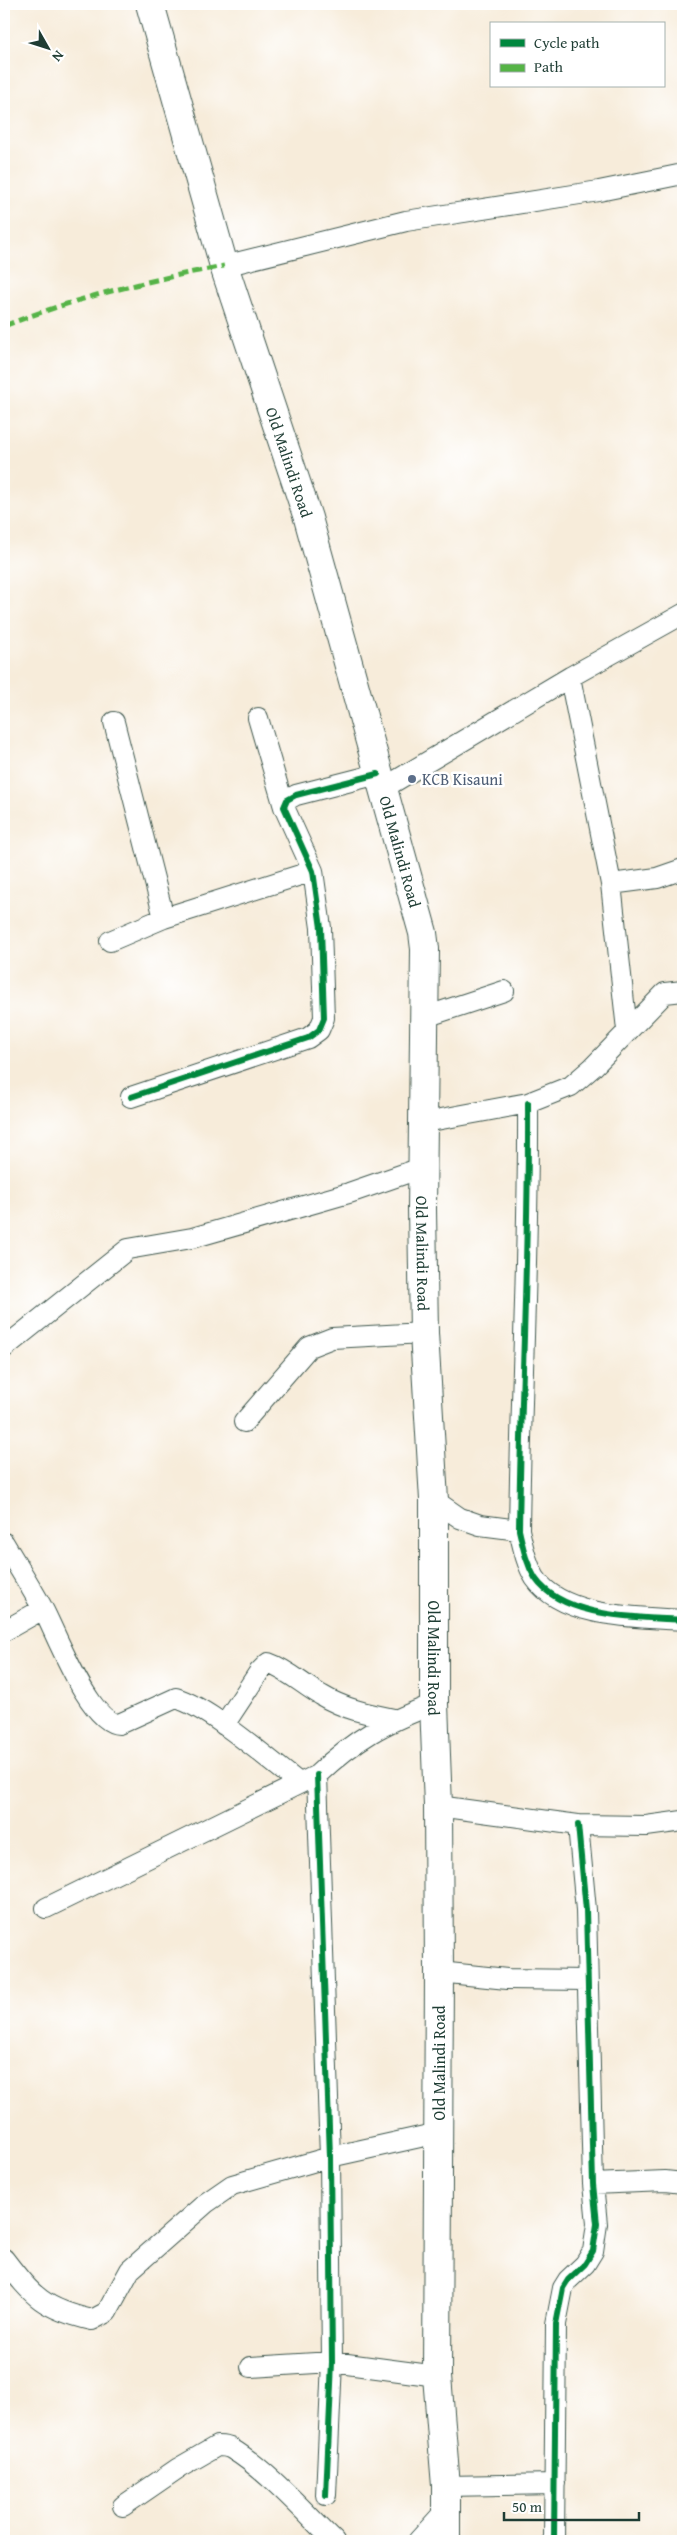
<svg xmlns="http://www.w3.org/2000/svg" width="687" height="2545" viewBox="0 0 687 2545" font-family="'Gentium Book Plus',serif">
  <rect width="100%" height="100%" fill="#fff"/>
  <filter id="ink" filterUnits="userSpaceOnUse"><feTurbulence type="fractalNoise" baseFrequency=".02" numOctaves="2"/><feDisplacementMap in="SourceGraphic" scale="10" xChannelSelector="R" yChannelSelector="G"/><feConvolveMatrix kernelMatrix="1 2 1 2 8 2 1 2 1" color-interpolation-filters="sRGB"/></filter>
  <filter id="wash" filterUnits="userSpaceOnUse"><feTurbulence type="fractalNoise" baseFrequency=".0096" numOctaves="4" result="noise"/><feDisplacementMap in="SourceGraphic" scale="20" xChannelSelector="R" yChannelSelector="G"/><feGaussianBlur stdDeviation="1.12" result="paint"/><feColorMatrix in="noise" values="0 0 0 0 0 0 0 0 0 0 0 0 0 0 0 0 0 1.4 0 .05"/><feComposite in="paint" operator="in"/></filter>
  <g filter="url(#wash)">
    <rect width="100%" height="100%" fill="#f7ecda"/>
  </g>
  <g filter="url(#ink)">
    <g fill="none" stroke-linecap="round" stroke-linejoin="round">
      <!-- minor casing -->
      <g stroke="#3f574d" stroke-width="22">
        <path id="minor" d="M224,266L406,221L599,191L683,174
          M570,677L611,884L627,1030
          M258,718L284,807
          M114,722L164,918
          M382,789L570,677L683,614
          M611,884L657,878L683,869
          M110,941L164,918L313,871
          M425,1017L504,991
          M131,1097L308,1038L319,1030L324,1018L321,928L313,871L284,807L287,800L296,795L378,774
          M528,1103C529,1245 521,1388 519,1530C523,1547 526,1563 535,1578C563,1619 640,1617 683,1620
          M425,1122L528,1103L571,1086L593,1067L665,993L683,991
          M4,1348L128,1249L192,1238L349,1193L424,1167
          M244,1422L309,1347L332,1338L424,1333
          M434,1500L460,1518L480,1525L519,1530
          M4,1543C17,1565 31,1587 43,1609C56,1633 90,1724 119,1724L176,1698C210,1708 269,1760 299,1783
          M4,1631L43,1609
          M224,1725L259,1672L268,1663C288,1670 303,1685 321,1695C344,1709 368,1714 394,1719
          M317,1775L330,2157L332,2362L326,2495
          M438,1806L578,1825L646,1826L683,1821
          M46,1908L317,1775C356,1738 384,1723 434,1704
          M439,1972L507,1979L586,1980
          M593,2184L665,2181L683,2183
          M4,2259C33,2297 44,2309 92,2320L107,2312L130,2270L206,2203L232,2185L330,2157L438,2133
          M251,2367L332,2362L437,2376
          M446,2486L555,2484
          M123,2506L177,2469L217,2446C222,2446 227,2446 232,2449C268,2471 304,2512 334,2541
          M418,2541L445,2511
          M554,2541L556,2324L563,2288L568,2280L585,2264L593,2251L597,2224L593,2184L586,1910L578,1825"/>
      </g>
      <!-- secondary casing -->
      <g stroke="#3f574d" stroke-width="30">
        <g id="secondary">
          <path id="s1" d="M150,4L224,266L308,518L423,933L425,949L422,1209L424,1333L434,1500V1704L438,1806L439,1972L437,2376L446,2486V2541"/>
        </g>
      </g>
      <!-- minor -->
      <use href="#minor" stroke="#fff" stroke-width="20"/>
      <!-- secondary -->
      <use href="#secondary" stroke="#fff" stroke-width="28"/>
      <!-- quiet -->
      <path stroke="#55b346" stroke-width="5" stroke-dasharray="10 5" stroke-linecap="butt" d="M4,326C75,298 149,280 224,266"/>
      <!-- cycleway casing -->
      <g stroke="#fff" stroke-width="9">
        <path id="cycleway" d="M131,1097L308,1038L319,1030L324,1018L321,928L313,871L284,807L287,800L296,795L378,774
          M528,1103C529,1245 521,1388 519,1530C523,1547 526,1563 535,1578C563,1619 640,1617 683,1620
          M317,1775L330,2157L332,2362L326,2495
          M554,2541L556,2324L563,2288L568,2280L585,2264L593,2251L597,2224L593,2184L586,1910L578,1825"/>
      </g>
      <!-- cycleway -->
      <use href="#cycleway" stroke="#00873e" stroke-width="6"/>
    </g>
  </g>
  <!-- markers -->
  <circle fill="#5c6f8a" stroke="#fff" stroke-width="2" cx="412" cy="779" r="5"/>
  <g text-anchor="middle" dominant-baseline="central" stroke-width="5" stroke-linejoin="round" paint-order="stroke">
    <!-- street labels -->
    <g font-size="16" fill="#1f3d34" stroke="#fff">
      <text stroke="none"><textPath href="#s1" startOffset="479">Old Malindi Road</textPath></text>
      <text stroke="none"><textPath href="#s1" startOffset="884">Old Malindi Road</textPath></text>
      <text stroke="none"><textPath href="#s1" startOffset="1289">Old Malindi Road</textPath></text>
      <text stroke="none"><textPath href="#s1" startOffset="1694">Old Malindi Road</textPath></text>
      <text transform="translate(439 2063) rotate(-90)">Old Malindi Road</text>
    </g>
    <!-- service labels -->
    <g font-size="16" fill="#4e5e75" stroke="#fff" text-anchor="start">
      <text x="422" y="779">KCB Kisauni</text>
    </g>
  </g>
  <!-- margin -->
  <rect width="687" height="2545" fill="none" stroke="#fff" stroke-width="20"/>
  <!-- legend -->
  <rect x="490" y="22" width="175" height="65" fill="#ffffff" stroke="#a5b1ae"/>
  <rect x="500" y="39" width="25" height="8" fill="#00873e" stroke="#a5b1ae"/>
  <text x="534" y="48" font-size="15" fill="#1f3d34">Cycle path</text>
  <rect x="500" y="64" width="25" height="8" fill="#55b346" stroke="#a5b1ae"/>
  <text x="534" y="72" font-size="15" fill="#1f3d34">Path</text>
  <!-- north arrow -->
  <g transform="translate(48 48) rotate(129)" stroke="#ffffff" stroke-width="4" paint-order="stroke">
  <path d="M0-4L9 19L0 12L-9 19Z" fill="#1f3d34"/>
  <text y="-8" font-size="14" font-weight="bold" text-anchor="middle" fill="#1f3d34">N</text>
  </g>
  <!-- scale -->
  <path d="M504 2512v8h135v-8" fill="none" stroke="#1f3d34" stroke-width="2.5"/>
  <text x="512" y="2512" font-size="15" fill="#1f3d34" stroke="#ffffff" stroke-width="4" paint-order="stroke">50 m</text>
</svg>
